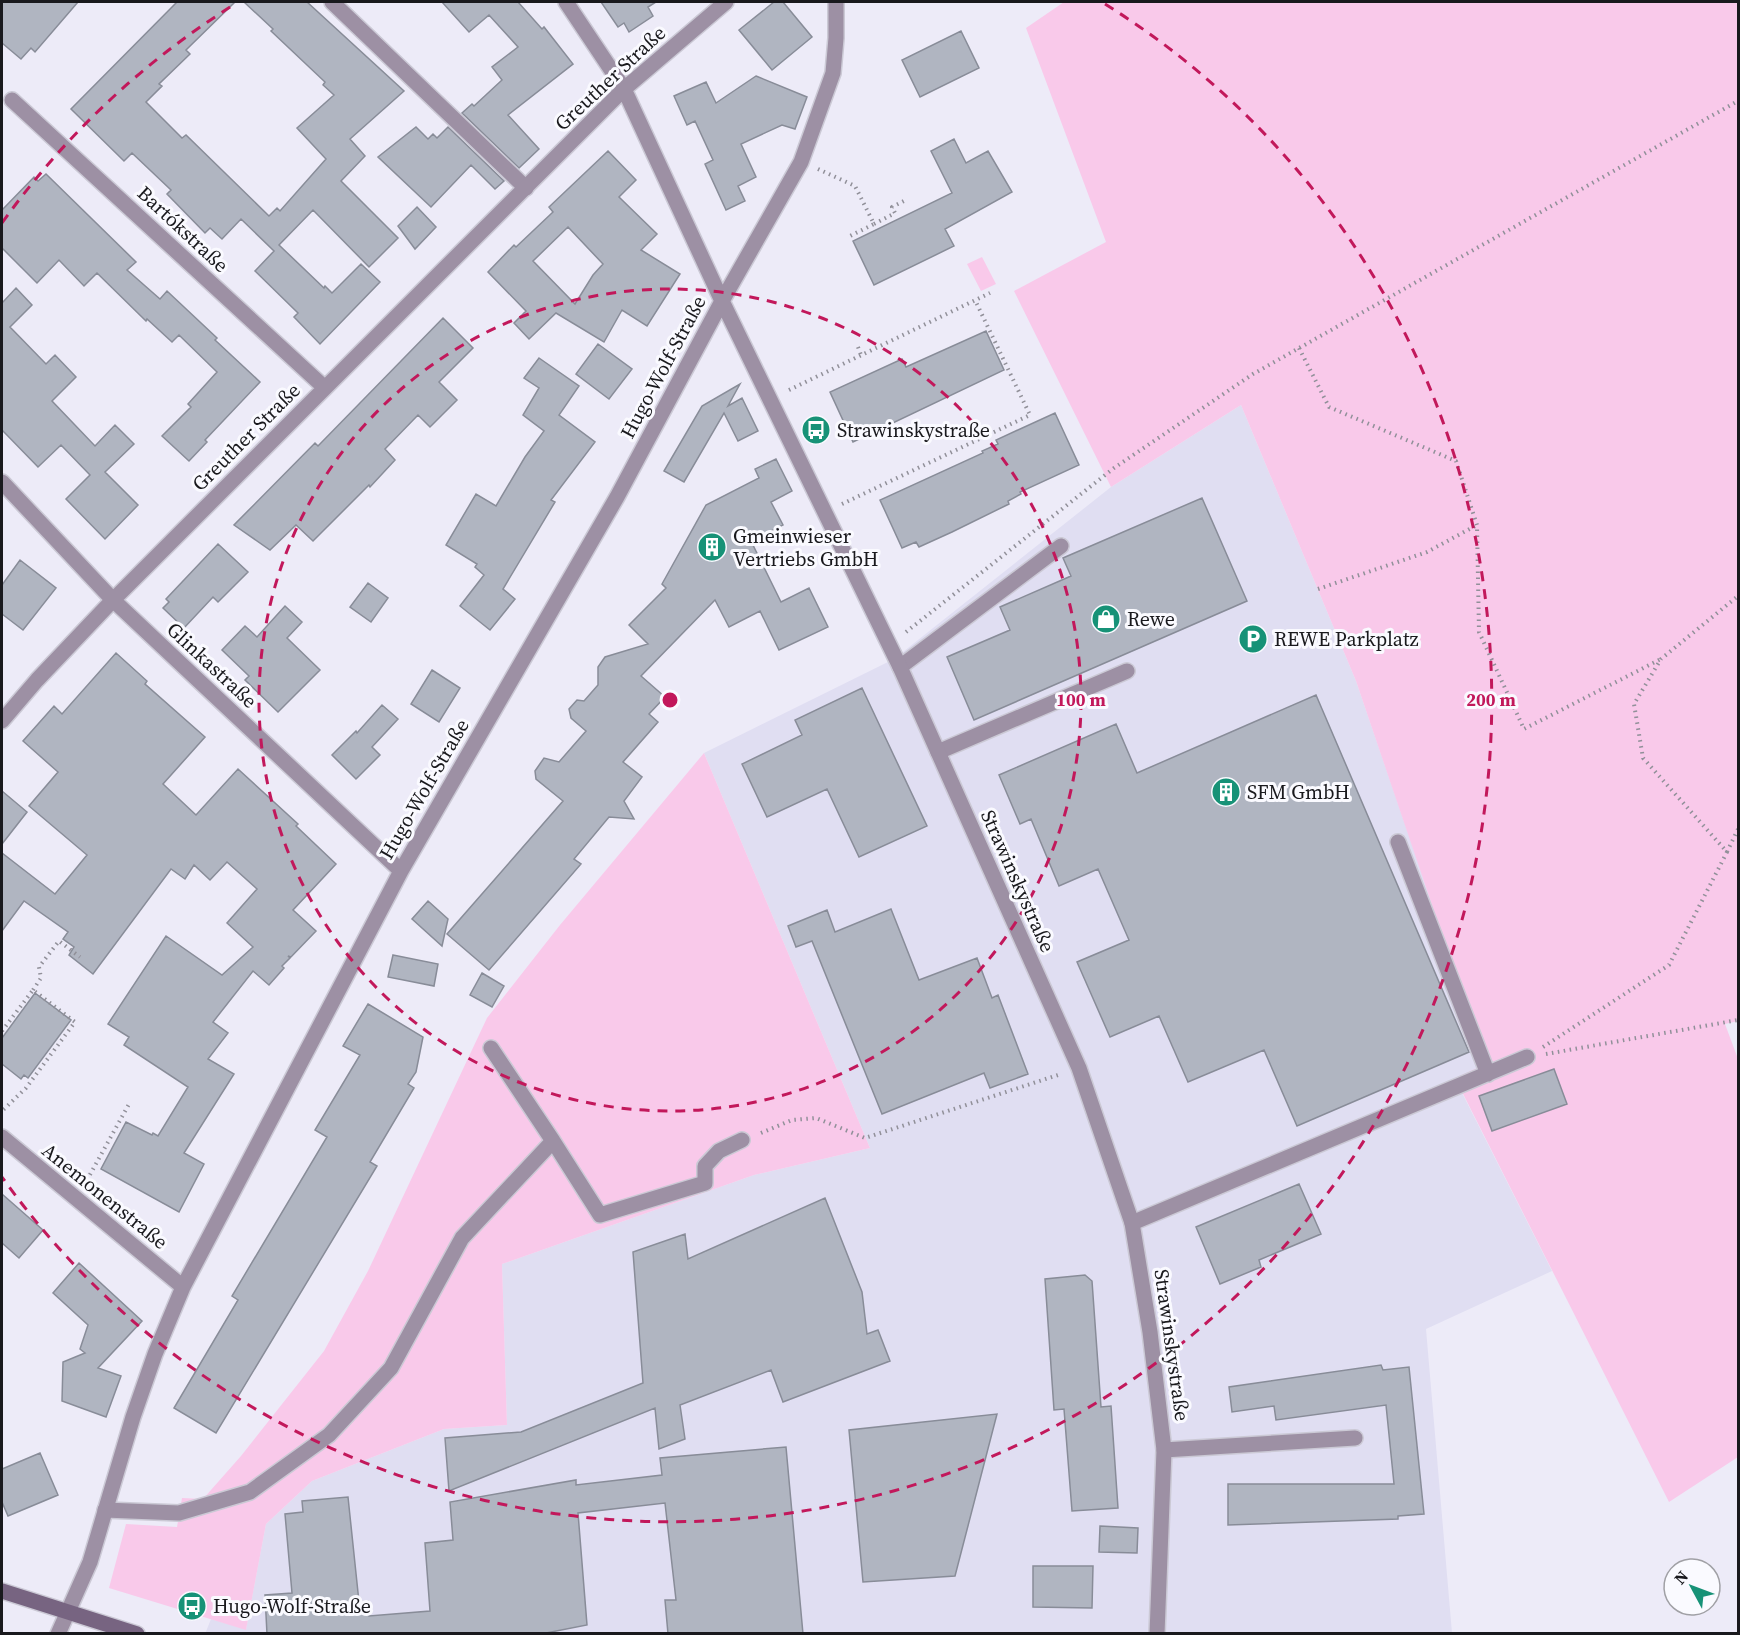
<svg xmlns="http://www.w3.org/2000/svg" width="1740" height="1635" viewBox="0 0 1740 1635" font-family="'Source Serif 4',serif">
  <rect width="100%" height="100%" fill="#edebf8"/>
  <!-- built -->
  <path fill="#e0def2" d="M1241,405L1356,681L1487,1064L1455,1079L1552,1271L1426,1329L1452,1633L205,1634L211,1619L246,1629L266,1524L312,1481L444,1429L507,1425L502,1264L754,1175L870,1148L704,753L894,659L1111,487Z"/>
  <!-- green -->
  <path fill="#f9c9ea" d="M1064,2H1738V1021L1725,1024L1738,1059V1457L1669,1502L1455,1078L1486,1064L1356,681L1241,405L1111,487L1014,291L1106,242L1026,28Z
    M982,257L996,284L981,291L967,264Z
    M704,753L870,1148L754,1175L502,1264L507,1425L444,1429L312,1481L266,1524L246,1630L109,1588L126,1524L177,1527L182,1498L203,1499L241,1456L324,1351L368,1271L487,1018L560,925Z"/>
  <!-- building -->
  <path fill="#b0b5c1" stroke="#888c98" stroke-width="1.5" fill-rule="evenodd" d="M2,2H78L35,52L31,48L21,59L2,43Z
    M177,2H235L186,50L190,54L159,84L162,86L146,102L182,138L186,135L269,216L277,208L280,211L326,159L297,128L334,95L323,85L325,82L271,31L273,29L244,2H307L404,91L350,139L365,156L341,181L398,238L369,267L313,210L279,245L324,288L325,286L332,293L361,264L380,282L320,344L294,317L298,313L255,271L274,251L241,219L222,239L210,228L205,233L167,194L171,190L132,153L124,161L71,109Z
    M442,2H518L542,29L544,27L573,64L508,115L539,149L519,168L462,113L472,104L474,106L502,80L492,67L518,47L489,15L469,32Z
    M601,2H656L648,7L653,16L629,32L624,23L618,27Z
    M774,2H783L812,37L772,70L739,30Z
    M961,31L979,68L920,97L902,60Z
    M756,76L807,97L795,129L782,125L741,144L756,177L738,186L745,201L726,210L705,164L713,160L695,121L687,125L674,96L706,82L716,103Z
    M416,127L428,139L433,134L437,138L448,127L504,181L495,189L471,165L431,207L378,157Z
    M954,139L966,163L988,151L1012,192L945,229L954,246L874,285L853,241L952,193L931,151Z
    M608,151L636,180L619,197L657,234L641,250L680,274L647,326L622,310L604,342L556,313L529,339L514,323L526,311L488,272L514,245L516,247L553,212L549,207ZM568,227L603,264L593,275L575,304L533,261Z
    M46,174L136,262L127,270L160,299L167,291L217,338L215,340L260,382L205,440L207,442L189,461L162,436L191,407L188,404L217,372L179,335L172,342L147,319L146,321L97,273L84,286L59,260L37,283L2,248V210L34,177L38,181Z
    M417,207L436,227L415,249L398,226Z
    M16,288L32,305L10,327L46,364L55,355L76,377L52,401L95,446L115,425L134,444L105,472L138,505L105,539L66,499L90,475L61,445L38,467L2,430V303Z
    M443,318L473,348L439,382L457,400L430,427L418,415L385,449L395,460L370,487L369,485L313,541L296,525L270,550L234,525L315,443L318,446Z
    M986,331L1004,370L853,442L830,392L902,359L906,367Z
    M598,344L632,369L609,399L576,374Z
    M539,358L579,386L559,415L595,442L551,500L555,502L503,589L515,599L490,630L460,606L484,575L475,567L477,564L446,545L476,494L496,506L525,457L544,431L523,415L539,388L524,378Z
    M740,384L728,406L742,398L758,431L738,441L724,413L684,482L664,471L702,406Z
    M1055,413L1079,465L1020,492L1021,494L1008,501L1009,504L952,532L919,547L916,542L902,548L880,500L983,453L982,451L998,444L996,440Z
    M776,459L792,491L771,502L783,525L751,541L781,602L809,588L828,627L779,650L760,611L729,627L715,600L641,676L665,697L649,714L658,722L623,762L642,777L624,801L634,819L609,817L574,859L581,864L489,970L447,934L563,801L536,779L535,771L544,758L559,762L586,731L571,718L569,709L577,700L584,701L598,685V667L605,657L648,644L629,625L666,588L662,584L706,505L759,478L755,469Z
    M1202,498L1247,601L974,720L947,657L1010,630L1000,607L1071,576L1063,558Z
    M218,544L248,572L218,602L213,597L184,628L163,608L169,602L166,599Z
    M20,560L56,588L23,630L2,614V585Z
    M368,583L388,598L371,622L350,607Z
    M285,606L302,622L287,638L320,670L278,712L245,680L249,676L222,650L245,626L257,637Z
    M116,653L147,681L145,684L205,737L163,784L196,815L238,769L298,824L296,826L336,864L293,910L316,931L291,957L288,956L290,958L282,966L284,968L269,985L253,971L213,1022L228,1033L208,1059L234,1074L184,1153L204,1164L179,1212L101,1169L126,1122L152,1135L153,1133L158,1136L188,1087L124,1045L129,1037L108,1024L166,936L222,975L253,947L227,923L257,889L227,862L210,880L194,865L185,879L171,869L93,974L69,955L74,947L63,939L68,932L24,901L2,931V853L55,894L87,855L29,806L58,772L23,741L54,706L62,714Z
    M432,670L460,688L439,722L411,704Z
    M862,688L927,826L859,857L827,789L767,817L742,764L802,735L795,720Z
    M1316,695L1469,1052L1297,1126L1264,1050L1188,1082L1159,1016L1110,1037L1077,962L1129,940L1098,869L1059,886L1031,819L1020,824L999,775L1116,724L1137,773Z
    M382,705L398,719L372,747L380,755L356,779L332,755L356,731L357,733Z
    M2,791L27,812L2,844Z
    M428,901L448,919L442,946L412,919Z
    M891,909L919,980L977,958L992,998L998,995L1028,1074L990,1088L984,1073L882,1114L812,941L796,947L788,926L827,910L835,932Z
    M393,955L438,964L434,986L388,977Z
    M482,973L504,986L492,1007L470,995Z
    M35,993L71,1020L28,1078L24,1075L21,1079L2,1064V1038Z
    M368,1004L423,1037L416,1072L408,1084L414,1088L370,1162L377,1166L216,1433L174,1408L238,1300L232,1296L327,1137L315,1130L360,1055L343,1046Z
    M1554,1069L1567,1104L1492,1131L1479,1096Z
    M1299,1184L1321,1234L1259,1260L1261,1267L1220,1284L1196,1227Z
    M2,1194L43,1230L19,1258L2,1243Z
    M825,1198L862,1292L867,1334L878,1330L890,1361L783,1402L771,1370L680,1405L685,1439L659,1449L655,1408L449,1491L445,1438L521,1432L643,1383L633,1252L685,1234L688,1259Z
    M79,1263L142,1321L98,1368L121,1376L106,1417L62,1401L63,1362L85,1353L80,1349L88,1325L53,1293Z
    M1085,1275L1092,1281L1101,1407L1111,1406L1118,1508L1072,1511L1064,1409L1054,1410L1045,1279Z
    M1381,1365L1383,1370L1409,1367L1424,1514L1398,1516V1519L1228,1525V1484H1394L1386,1405L1276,1420L1274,1406L1232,1412L1229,1387Z
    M997,1414L955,1576L863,1582L849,1430Z
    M786,1447L803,1634H668L665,1600H676L665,1503L578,1513L587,1625L541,1634H267L265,1595L292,1593L285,1514L303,1512L302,1501L348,1497L359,1602L368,1601L369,1616L430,1611L425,1543L453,1540L450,1502L576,1480V1485L662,1475L660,1458Z
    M40,1453L58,1495L8,1516L2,1502V1469Z
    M1100,1526L1138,1528L1137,1553L1099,1552Z
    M1033,1566H1093L1092,1608L1033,1607Z"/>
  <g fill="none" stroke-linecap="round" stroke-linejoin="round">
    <!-- lane casing -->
    <g stroke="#cbc9d5" stroke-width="18">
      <path id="lane" d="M332,2L526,188
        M900,667L1061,546
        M938,752L1127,671
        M1398,842L1488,1074
        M491,1048L553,1141
        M1132,1223L1527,1057
        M1164,1450L1355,1438
        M105,1510L179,1513L250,1492L329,1435L391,1368L462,1238L553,1141L600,1215L705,1183V1166L719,1151L742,1140"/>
    </g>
    <!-- street casing -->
    <g stroke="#cbc9d5" stroke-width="18">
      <path id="street" d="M566,2L624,89L722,301L900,667L1079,1068L1132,1223L1150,1332L1164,1450L1157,1634
        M12,100L325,388
        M2,482L113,600L401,871
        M2,721L37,680L113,600L624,89L726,2
        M2,1137L183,1287
        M58,1634L90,1562L133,1417L155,1354L183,1287L401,871L617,497L722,301L801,162L833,73L836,38V2"/>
    </g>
    <!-- secondary casing -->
    <g stroke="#cbc9d5" stroke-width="18">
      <path id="secondary" d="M2,1591L137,1634"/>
    </g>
    <!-- path -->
    <path stroke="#919099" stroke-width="4" stroke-dasharray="1.5 4.5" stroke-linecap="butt" d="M818,169L855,186L874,224L848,237
      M874,224L895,213L892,207L906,200
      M858,347L861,355
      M1299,348L1329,407L1456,461L1477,525L1479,632L1524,729L1661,659
      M789,390L990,293
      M842,504L1030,415L975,300
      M1318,589L1427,552L1477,525
      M906,632L1114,468L1253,374L1738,101
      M1727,852L1738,829
      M33,990L41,978L39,967L59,941L80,957
      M2,1031L33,990L75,1022L26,1088L2,1111
      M1543,1047L1669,965L1727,852L1643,758L1634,704L1661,659L1738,596
      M1546,1054L1738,1020
      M761,1133L792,1120L816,1118L865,1138L1061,1074
      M87,1180L129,1104"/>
    <!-- lane -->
    <use href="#lane" stroke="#9d90a4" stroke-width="15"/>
    <!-- street -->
    <use href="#street" stroke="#9d90a4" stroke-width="15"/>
    <!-- secondary -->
    <use href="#secondary" stroke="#776481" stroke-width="15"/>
  </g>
  <!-- distance rings -->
  <g fill="none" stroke="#c2185b" stroke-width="3" stroke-dasharray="10 8">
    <circle cx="670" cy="700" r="411"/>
    <path d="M2 223A821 821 0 0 1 235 4M1105 4A821 821 0 1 1 2 1177"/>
  </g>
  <!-- icons -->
  <defs>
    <g id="bus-disc" transform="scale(1.5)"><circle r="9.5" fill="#179277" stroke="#fafaff"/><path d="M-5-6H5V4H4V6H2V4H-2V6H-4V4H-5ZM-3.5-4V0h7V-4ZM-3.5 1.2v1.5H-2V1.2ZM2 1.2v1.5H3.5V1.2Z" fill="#fff"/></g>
    <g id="building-disc" transform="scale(1.5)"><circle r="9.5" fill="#179277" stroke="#fafaff"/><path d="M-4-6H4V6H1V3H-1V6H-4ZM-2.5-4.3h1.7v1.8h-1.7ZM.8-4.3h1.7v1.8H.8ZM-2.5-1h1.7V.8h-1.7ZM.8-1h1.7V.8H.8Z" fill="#fff"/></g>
    <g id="shop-disc" transform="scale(1.5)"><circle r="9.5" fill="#179277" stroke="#fafaff"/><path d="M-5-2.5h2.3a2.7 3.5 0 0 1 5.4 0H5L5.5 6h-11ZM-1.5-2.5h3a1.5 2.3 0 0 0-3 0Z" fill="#fff"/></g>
    <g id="parking-disc" transform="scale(1.5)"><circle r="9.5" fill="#179277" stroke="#fafaff"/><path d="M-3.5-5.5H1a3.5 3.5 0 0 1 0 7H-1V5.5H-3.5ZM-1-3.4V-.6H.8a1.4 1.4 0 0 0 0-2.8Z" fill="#fff"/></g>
  </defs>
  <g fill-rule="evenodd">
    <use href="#bus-disc" x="816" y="430"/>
    <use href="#building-disc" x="712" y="547"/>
    <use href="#shop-disc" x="1106" y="619"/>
    <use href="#parking-disc" x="1253" y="639"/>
    <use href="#building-disc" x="1226" y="792"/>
    <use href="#bus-disc" x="192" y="1606"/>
  </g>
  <g text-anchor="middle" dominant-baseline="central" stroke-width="6" stroke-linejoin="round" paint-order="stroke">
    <!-- street labels -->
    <g font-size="20" fill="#19191d" stroke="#fafaff">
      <text transform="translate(610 78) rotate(-43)">Greuther Straße</text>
      <text transform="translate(183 229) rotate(43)">Bartókstraße</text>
      <text transform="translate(663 367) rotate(-62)">Hugo-Wolf-Straße</text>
      <text transform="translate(246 437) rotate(-45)">Greuther Straße</text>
      <text transform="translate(212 665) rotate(43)">Glinkastraße</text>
      <text transform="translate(424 789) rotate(-60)">Hugo-Wolf-Straße</text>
      <text transform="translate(1018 881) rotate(66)">Strawinskystraße</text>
      <text transform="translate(105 1196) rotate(39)">Anemonenstraße</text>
      <text transform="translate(1172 1345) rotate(82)">Strawinskystraße</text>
    </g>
    <!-- poi labels -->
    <g font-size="20" fill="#19191d" stroke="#fafaff" text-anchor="start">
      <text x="837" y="430">Strawinskystraße</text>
      <text x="733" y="536">Gmeinwieser<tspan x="733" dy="23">Vertriebs GmbH</tspan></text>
      <text x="1127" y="619">Rewe</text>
      <text x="1274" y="639">REWE Parkplatz</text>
      <text x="1247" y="792">SFM GmbH</text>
      <text x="213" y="1606">Hugo-Wolf-Straße</text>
    </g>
  </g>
  <circle cx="670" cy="700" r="9" fill="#c2185b" stroke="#fafaff" stroke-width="3"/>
  <g font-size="18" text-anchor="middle" font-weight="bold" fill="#c2185b" stroke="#fafaff" stroke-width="6" stroke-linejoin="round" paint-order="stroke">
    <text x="1081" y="706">100 m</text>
    <text x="1491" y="706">200 m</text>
  </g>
  <!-- border -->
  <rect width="1740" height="1635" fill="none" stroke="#19191d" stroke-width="6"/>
  <!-- north arrow -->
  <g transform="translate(1692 1587) rotate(311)"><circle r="28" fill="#fafaff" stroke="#a0a0a5" stroke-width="1.5"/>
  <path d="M0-4.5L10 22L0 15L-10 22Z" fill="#179277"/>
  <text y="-9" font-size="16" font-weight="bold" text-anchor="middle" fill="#19191d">N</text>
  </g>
</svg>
